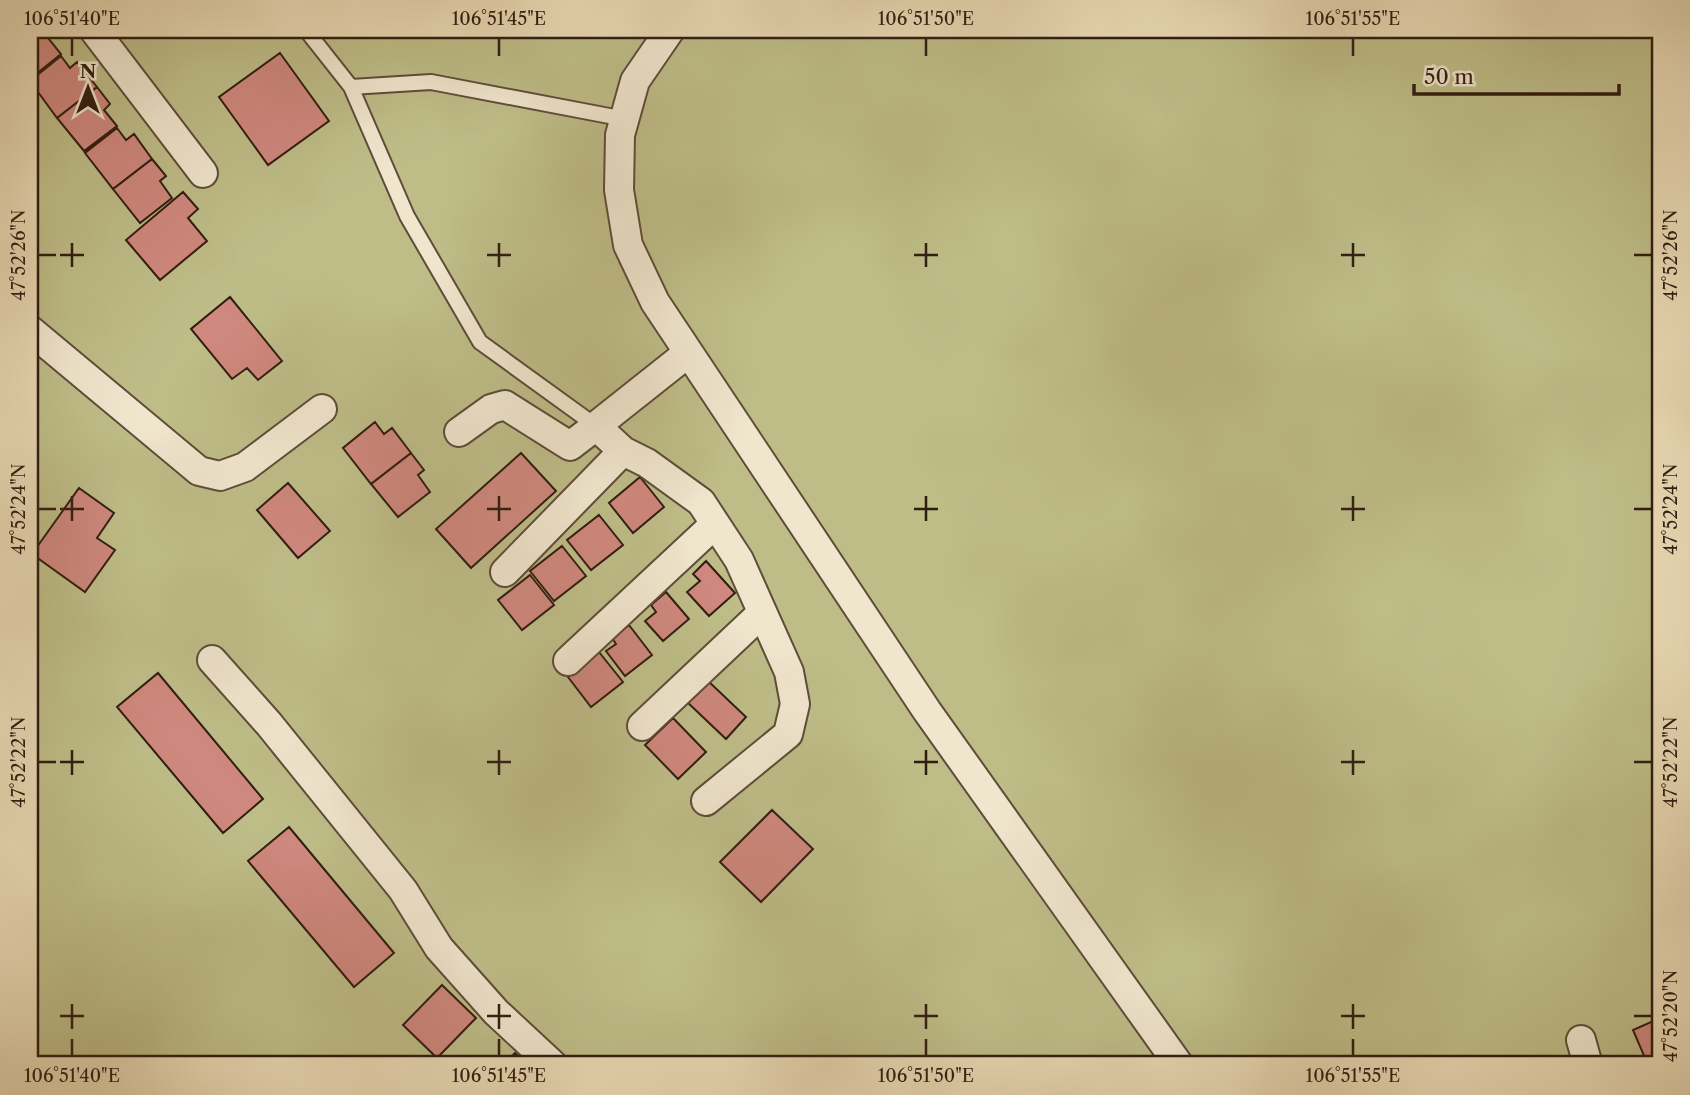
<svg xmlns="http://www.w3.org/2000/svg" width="1690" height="1095" viewBox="0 0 1690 1095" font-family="'Libre Caslon Text',serif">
  <rect width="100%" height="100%" fill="#e8d9b4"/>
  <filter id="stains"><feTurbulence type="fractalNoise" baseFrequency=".00286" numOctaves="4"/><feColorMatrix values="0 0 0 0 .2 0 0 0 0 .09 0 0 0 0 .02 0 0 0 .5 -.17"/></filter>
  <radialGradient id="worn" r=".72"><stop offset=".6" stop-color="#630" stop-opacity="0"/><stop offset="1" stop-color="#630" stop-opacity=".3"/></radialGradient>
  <!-- green -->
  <path fill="#bebd88" stroke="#786d4c" stroke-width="2" d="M30,30H1660V1065H30Z"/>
  <!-- building -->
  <path fill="#cf887e" stroke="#311d10" stroke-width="2" d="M30,30H52L55,33L48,38L61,54L30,79Z
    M280,53L329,121L268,165L219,97Z
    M61,56L70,68L77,62L97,87L57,118L30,81Z
    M97,87L110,104L104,110L117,126L84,151L57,118Z
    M117,128L126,140L134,134L152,159L113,189L85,153Z
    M152,159L166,176L160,181L172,198L140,223L113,189Z
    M183,192L198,209L188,218L207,241L160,280L126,240Z
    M230,297L282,361L258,380L247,368L232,379L191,329Z
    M375,422L384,434L392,428L411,453L371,484L343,448Z
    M411,453L424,470L418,475L430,492L398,517L371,484Z
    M521,453L556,491L471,568L436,529Z
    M640,477L664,507L633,533L609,503Z
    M288,483L330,531L298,558L257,510Z
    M79,488L114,513L97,538L115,550L85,592L32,554Z
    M599,515L623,545L591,570L567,540Z
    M562,546L586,576L554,601L530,571Z
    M706,561L735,593L709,616L687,592L700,581L693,574Z
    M530,575L554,605L522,630L498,600Z
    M666,592L689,619L663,641L645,621L656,612L651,605Z
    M629,625L652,655L625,676L606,651L616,644L612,638Z
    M599,652L623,682L591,707L568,677Z
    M158,673L263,799L223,833L117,707Z
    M706,679L746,717L726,739L686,701Z
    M673,718L706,752L678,779L645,745Z
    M772,810L813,849L761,902L720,862Z
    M289,827L394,953L354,987L248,861Z
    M442,985L476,1018L437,1058L403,1025Z
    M1660,1018V1065H1648L1633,1030Z
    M515,1053L527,1065H503Z"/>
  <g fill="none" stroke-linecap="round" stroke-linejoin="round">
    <!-- lane casing -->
    <g stroke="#5f4c39" stroke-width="18">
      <path id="lane" d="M306,30L351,87L431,82L625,119
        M351,87L407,216L480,342L596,426"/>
    </g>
    <!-- street casing -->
    <g stroke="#5f4c39" stroke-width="32">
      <path id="street" d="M94,30L203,173
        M670,30L635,81L620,135L619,190L628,245L655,302L927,711L1179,1065
        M30,330L199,471L220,476L245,467L322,409
        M688,353L596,426L623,451L647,463L701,502L739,560L789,672L795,704L788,734L706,801
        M459,432L491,409L505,405L570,446L596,426
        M505,572L623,451
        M212,660L269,724L403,890L439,948L496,1012L553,1065
        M568,661L715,524
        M642,726L762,613
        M1581,1040L1588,1065"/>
    </g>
    <!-- lane -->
    <use href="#lane" stroke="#f0e6ce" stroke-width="14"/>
    <!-- street -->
    <use href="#street" stroke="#f0e6ce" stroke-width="28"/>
  </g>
  <!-- ticks -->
  <path fill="none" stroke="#311d10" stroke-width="2.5" d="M72,38V56M499,38V56M926,38V56M1353,38V56M72,243V267M499,243V267M926,243V267M1353,243V267M38,255H56M60,255H84M487,255H511M914,255H938M1341,255H1365M1634,255H1652M72,496V521M499,496V521M926,496V521M1353,496V521M38,509H56M60,509H84M487,509H511M914,509H938M1341,509H1365M1634,509H1652M72,750V775M499,750V775M926,750V775M1353,750V775M38,762H56M60,762H84M487,762H511M914,762H938M1341,762H1365M1634,762H1652M72,1004V1029M499,1004V1029M926,1004V1029M1353,1004V1029M60,1016H84M487,1016H511M914,1016H938M1341,1016H1365M1634,1016H1652M72,1039V1056M499,1039V1056M926,1039V1056M1353,1039V1056"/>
  <!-- margin -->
  <rect width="1690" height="1095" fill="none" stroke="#e8d9b4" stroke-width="77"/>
  <!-- north arrow -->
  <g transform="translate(88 88)" stroke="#f0e6ce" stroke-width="5" paint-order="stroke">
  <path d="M0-5L12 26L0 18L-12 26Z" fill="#311d10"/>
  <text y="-10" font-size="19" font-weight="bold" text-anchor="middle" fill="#311d10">N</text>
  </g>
  <!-- scale -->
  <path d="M1414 84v10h205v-10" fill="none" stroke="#311d10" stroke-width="3.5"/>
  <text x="1424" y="84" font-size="21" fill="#311d10" stroke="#f0e6ce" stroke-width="5" paint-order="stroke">50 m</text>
  <rect x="38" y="38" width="1614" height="1018" fill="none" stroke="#311d10" stroke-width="2.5"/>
  <g font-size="18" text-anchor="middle" fill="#311d10">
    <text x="72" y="25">106°51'40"E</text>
    <text x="499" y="25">106°51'45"E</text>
    <text x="926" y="25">106°51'50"E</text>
    <text x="1353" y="25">106°51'55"E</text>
    <text transform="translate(19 255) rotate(-90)" y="6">47°52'26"N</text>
    <text transform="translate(1671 255) rotate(-90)" y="6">47°52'26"N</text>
    <text transform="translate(19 509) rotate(-90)" y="6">47°52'24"N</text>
    <text transform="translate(1671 509) rotate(-90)" y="6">47°52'24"N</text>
    <text transform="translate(19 762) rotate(-90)" y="6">47°52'22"N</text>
    <text transform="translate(1671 762) rotate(-90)" y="6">47°52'22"N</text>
    <text transform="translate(1671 1016) rotate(-90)" y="6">47°52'20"N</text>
    <text x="72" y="1082">106°51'40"E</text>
    <text x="499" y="1082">106°51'45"E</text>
    <text x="926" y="1082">106°51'50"E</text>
    <text x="1353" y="1082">106°51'55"E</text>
  </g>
  <rect width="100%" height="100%" filter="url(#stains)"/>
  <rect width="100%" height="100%" fill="url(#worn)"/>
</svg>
